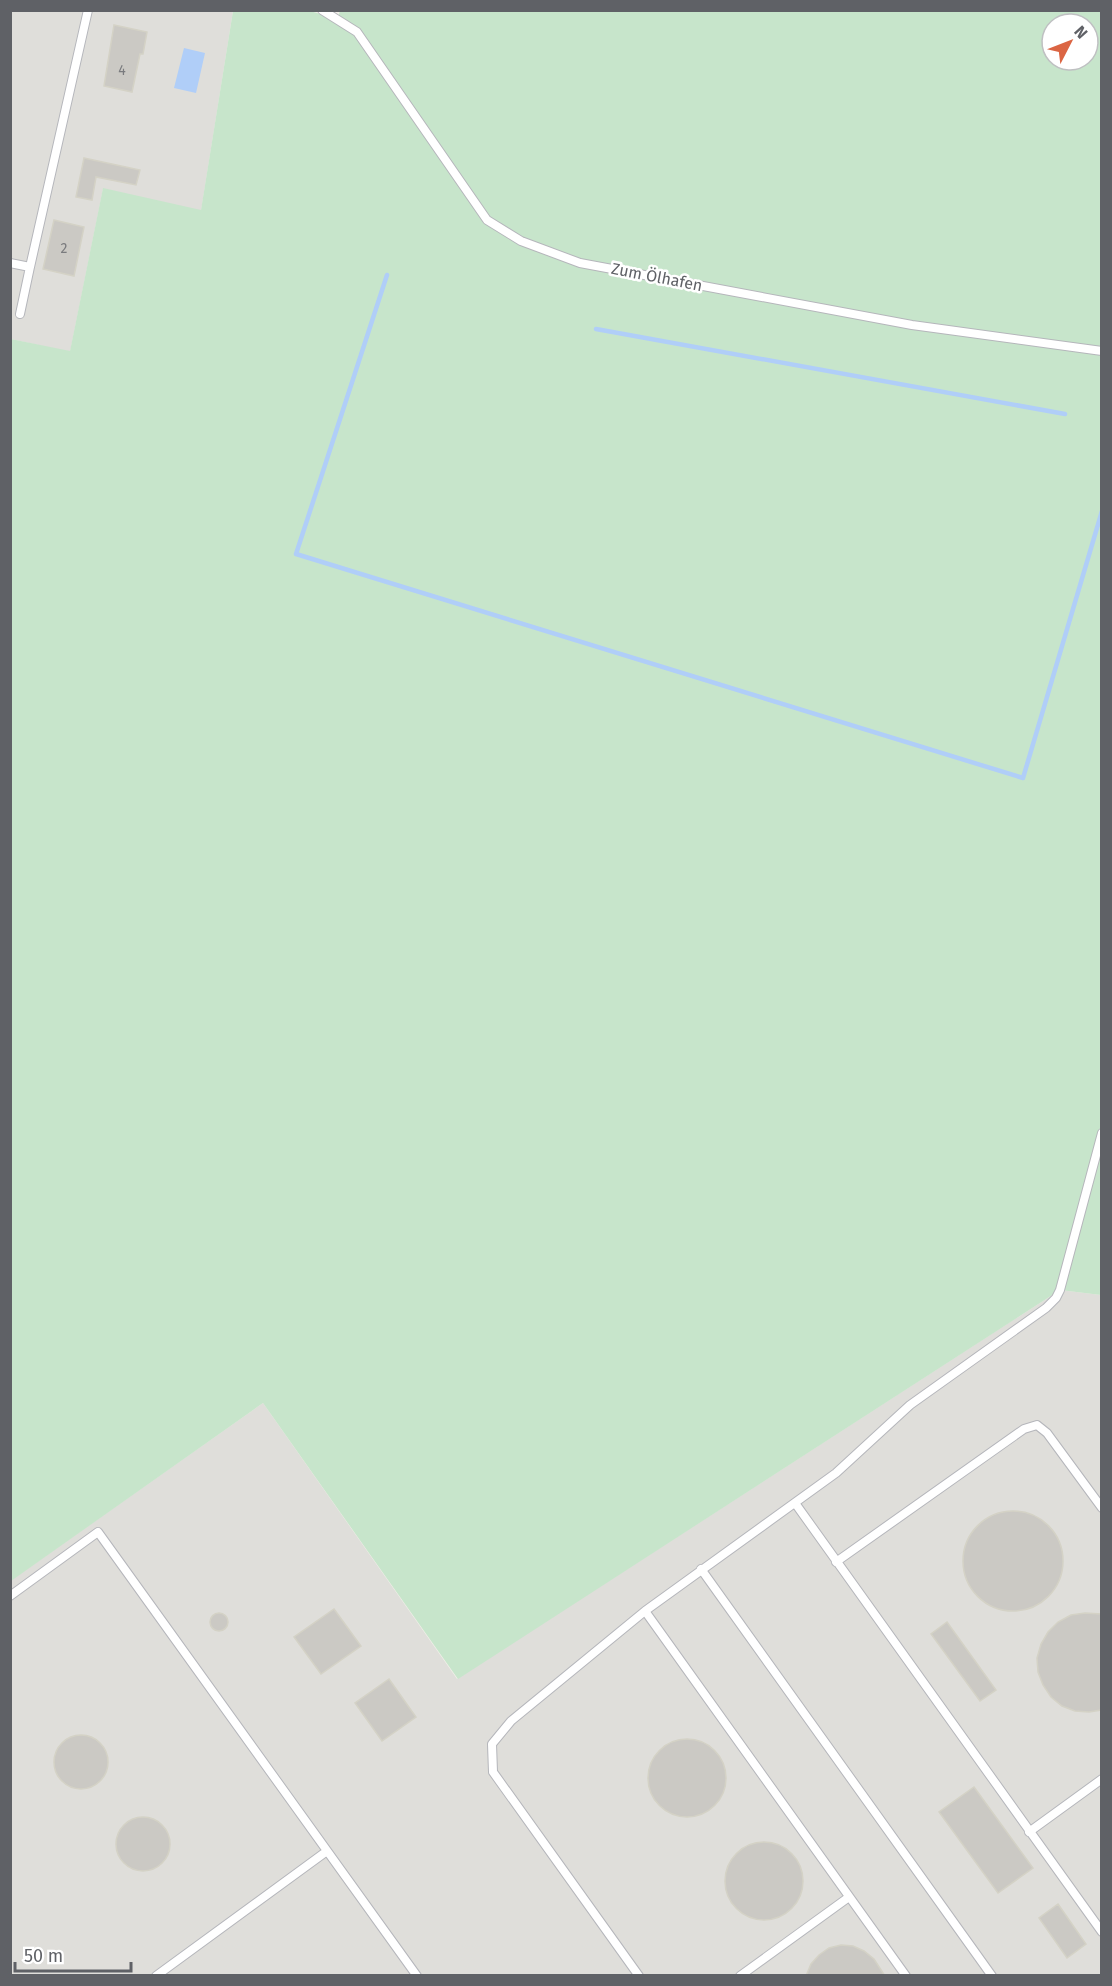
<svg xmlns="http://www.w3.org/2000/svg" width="1112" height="1986" viewBox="0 0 1112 1986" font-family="'Fira Sans',sans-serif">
  <rect width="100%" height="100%" fill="#f0efe8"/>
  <!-- industrial -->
  <path fill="#dfdeda" d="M11,11H233L201,211L103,189L70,352L11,339Z
    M1060,1290L1101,1295V1975H11L10,1581L263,1403L457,1679Z"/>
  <!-- green -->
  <path fill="#c7e5cb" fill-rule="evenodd" d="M340,10L1101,11V1295L1060,1290L458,1679L263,1403L11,1581V339L70,351L103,188L201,210L233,11H310L338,19ZM1052,24H1088V60H1052Z"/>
  <!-- water -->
  <path fill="#b0cef8" d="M184,48L205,53L196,93L174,88Z"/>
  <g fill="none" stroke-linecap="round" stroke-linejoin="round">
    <!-- stream -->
    <path stroke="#b0cef8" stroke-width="4.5" d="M387,275L296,554L1023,778L1102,511
      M596,329L1065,414"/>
  </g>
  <!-- building -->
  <path fill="#cbc9c4" stroke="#d4d2c6" stroke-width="1.5" d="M114,25L147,32L143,54H140L132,92L104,86Z
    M84,158L140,170L136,185L96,177L92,200L76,197Z
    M54,220L84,227L74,276L43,269Z
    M963 1561a50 50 0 1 1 100 0a50 50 0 1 1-100 0Z
    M334,1609L361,1646L321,1674L294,1637Z
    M210 1622a9 9 0 1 1 18 0a9 9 0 1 1-18 0Z
    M1085,1613L1101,1614V1710L1089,1712L1075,1711L1062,1706L1051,1697L1043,1685L1038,1672L1037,1658L1041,1644L1048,1632L1058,1622L1071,1615Z
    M947,1622L996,1690L980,1701L931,1634Z
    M389,1679L416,1717L382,1741L355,1703Z
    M54 1762a27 27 0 1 1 54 0a27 27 0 1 1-54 0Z
    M648 1778a39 39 0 1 1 78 0a39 39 0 1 1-78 0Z
    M974,1787L1033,1868L998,1893L939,1812Z
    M116 1844a27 27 0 1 1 54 0a27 27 0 1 1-54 0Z
    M725 1881a39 39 0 1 1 78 0a39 39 0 1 1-78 0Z
    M1058,1904L1086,1944L1067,1958L1039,1918Z
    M841,1945L853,1946L864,1951L874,1959L885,1976H806L811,1964L819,1955L829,1948Z"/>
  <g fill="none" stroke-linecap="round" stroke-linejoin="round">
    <!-- service casing -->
    <g stroke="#b5b6bb" stroke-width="10">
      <path id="service" d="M322,10L357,32L487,220L521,241L580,263L912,325L1102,351
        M10,263L30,267L88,10
        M20,314L30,267
        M795,1503L1102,1932
        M836,1562L1024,1429L1037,1425L1047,1433L1102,1508
        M701,1569L992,1976
        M10,1596L98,1532L417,1976
        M645,1611L906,1976
        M1029,1832L1102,1779
        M156,1976L327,1851
        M639,1976L493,1772L492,1744L511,1721L645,1611L836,1473L910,1405L1046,1308L1056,1298L1060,1290L1102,1133
        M740,1976L849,1897"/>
    </g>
    <!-- service -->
    <use href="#service" stroke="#fff" stroke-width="8"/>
  </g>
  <g text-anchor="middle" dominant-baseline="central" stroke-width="5" stroke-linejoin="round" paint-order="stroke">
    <!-- number labels -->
    <g font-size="14" fill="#7a7b7e">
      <text x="122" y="70">4</text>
      <text x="64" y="248">2</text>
    </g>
    <!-- street labels -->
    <g font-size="16" fill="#5f6166" stroke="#fff">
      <text transform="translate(657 277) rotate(11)">Zum Ölhafen</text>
    </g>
  </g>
  <!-- border -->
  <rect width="1112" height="1986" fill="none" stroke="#5f6166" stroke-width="24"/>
  <!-- north arrow -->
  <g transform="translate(1070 42) rotate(48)"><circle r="28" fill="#ffffff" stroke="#bfc0c2" stroke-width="1.5"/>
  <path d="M0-4.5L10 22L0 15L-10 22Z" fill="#db6543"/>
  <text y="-9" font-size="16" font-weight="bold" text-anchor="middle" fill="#5f6166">N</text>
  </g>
  <!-- scale -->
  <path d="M15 1962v9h116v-9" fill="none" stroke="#5f6166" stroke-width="3"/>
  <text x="24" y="1962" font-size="18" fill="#5f6166" stroke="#ffffff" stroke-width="4.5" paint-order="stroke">50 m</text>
</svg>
